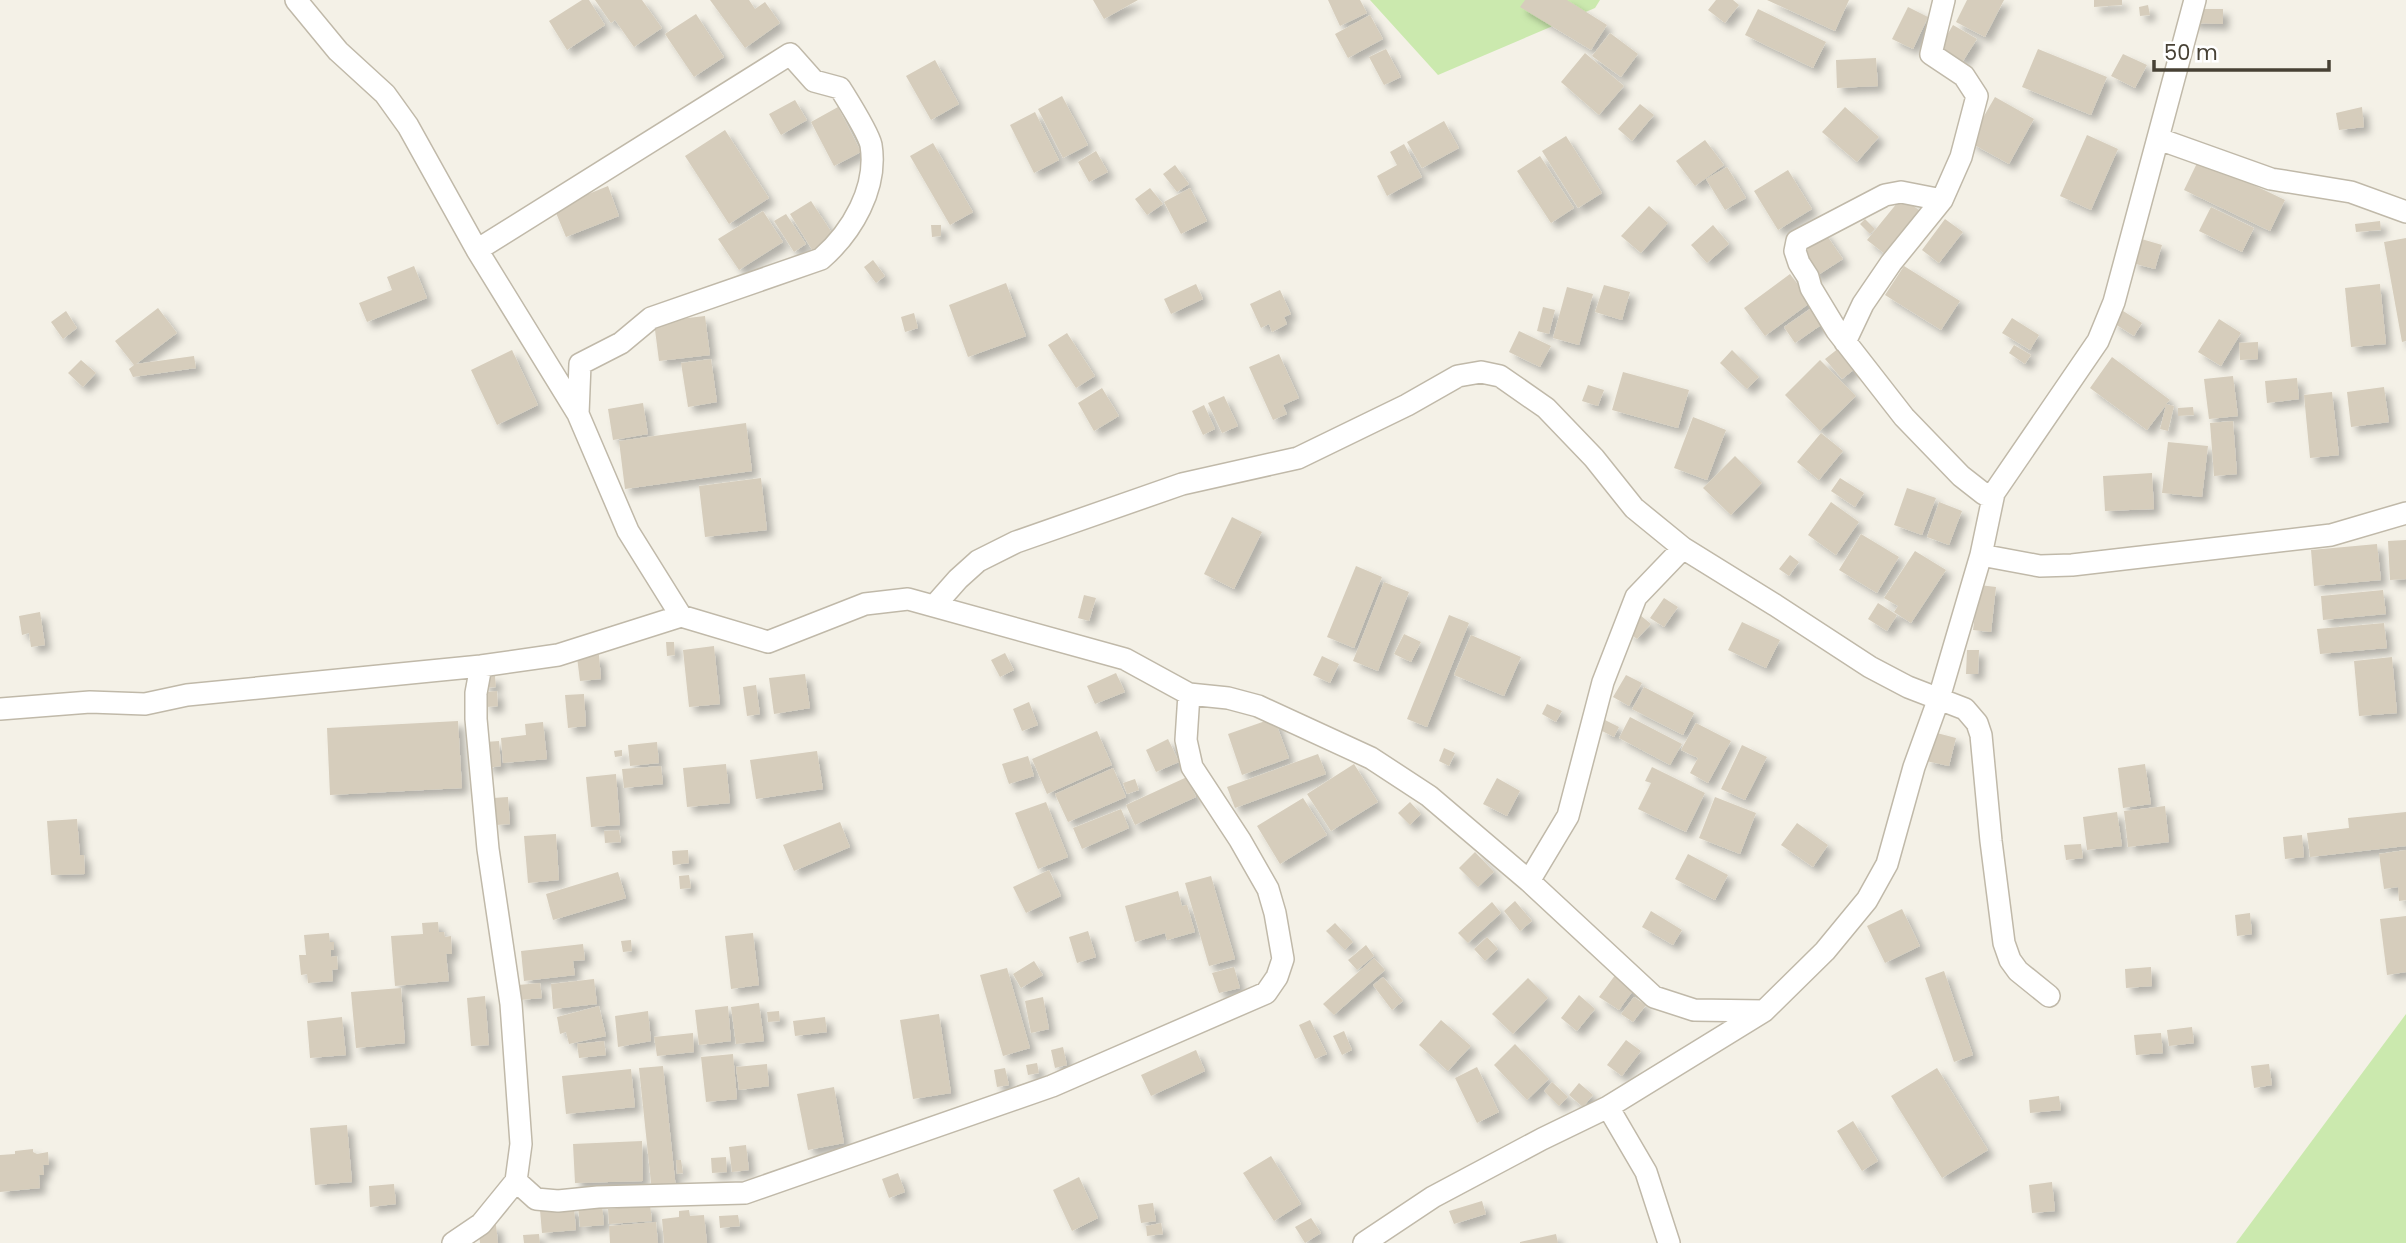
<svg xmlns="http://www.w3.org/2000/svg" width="2406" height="1243" viewBox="0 0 2406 1243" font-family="Poppins,sans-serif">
  <defs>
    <filter id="shadow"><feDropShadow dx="6" dy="6" stdDeviation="3.5" flood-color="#0004"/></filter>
  </defs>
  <rect width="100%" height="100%" fill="#f4f1e7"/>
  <!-- green -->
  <path fill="#cbe9ae" d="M1370,0H1600L1595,8L1438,75Z
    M2406,1014V1243H2236Z"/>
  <!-- building -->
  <path fill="#d6cdbc" filter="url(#shadow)" d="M582,0H589L605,25L567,50L549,21Z
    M595,0H642L662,28L634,47L615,20L611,23Z
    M710,0H749L755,9L765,2L780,23L745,48Z
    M1093,0H1138L1104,19Z
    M1328,0H1360L1367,13L1340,26Z
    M1525,0H1567L1607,25L1591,50L1520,7Z
    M1716,0H1733L1739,5L1725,23L1708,10Z
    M1767,0H1849L1835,31Z
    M1967,0H2004L1985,37L1956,22Z
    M2094,0H2122V5L2094,7Z
    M2148,5L2150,15L2140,16L2139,7Z
    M1908,7L1928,17L1913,49L1892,39Z
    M1758,9L1826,42L1813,68L1745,35Z
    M2191,9H2223V24L2191,23Z
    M696,14L724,57L694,77L665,34Z
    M1370,15L1383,39L1348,58L1335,34Z
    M1953,25L1977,39L1963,61L1940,47Z
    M1610,33L1638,54L1621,77L1592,56Z
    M1386,49L1401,77L1384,85L1369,57Z
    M2038,49L2107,77L2091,115L2022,87Z
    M1585,53L1624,86L1599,115L1561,82Z
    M2123,54L2147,65L2135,88L2111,76Z
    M1876,58L1878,86L1837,88L1836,60Z
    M935,60L959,104L931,120L906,76Z
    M1062,96L1088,145L1063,158L1038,109Z
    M1995,97L2034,119L2009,164L1969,142Z
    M795,100L807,120L781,135L769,114Z
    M1640,104L1654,115L1632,141L1618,129Z
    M838,107L861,152L834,166L811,122Z
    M1845,107L1879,137L1857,162L1822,132Z
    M2362,107L2364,127L2339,130L2336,113Z
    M1035,112L1059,160L1034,173L1010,125Z
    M1444,121L1459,148L1422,168L1407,142Z
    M725,130L769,198L729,224L685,156Z
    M2087,135L2118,149L2091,210L2060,196Z
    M1566,136L1602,193L1578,208L1542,151Z
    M1705,140L1724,165L1695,186L1676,161Z
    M933,143L973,212L950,225L910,156Z
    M1404,144L1422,177L1387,196L1377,176L1397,165L1390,152Z
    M1096,151L1108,172L1089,182L1078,162Z
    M1540,156L1574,208L1551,223L1517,171Z
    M2199,159L2285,200L2270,231L2184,190Z
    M1175,165L1189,184L1177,192L1163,174Z
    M1727,167L1746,198L1725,210L1706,179Z
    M1788,170L1812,209L1778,230L1754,191Z
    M608,186L619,216L566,237L554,208Z
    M1150,188L1163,204L1147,215L1135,199Z
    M1190,188L1207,221L1181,234L1164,202Z
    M1902,197L1920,211L1885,254L1867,240Z
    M811,201L836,239L814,253L790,214Z
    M1649,206L1668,223L1641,253L1621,236Z
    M2211,207L2254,228L2242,252L2199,231Z
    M763,211L783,242L739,270L718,239Z
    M786,214L806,244L794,252L774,221Z
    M1865,219L1875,229L1870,234L1860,224Z
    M1945,219L1963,232L1939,263L1922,250Z
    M2380,221L2381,230L2356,232L2355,224Z
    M931,225H941V236L932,237Z
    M1713,225L1729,244L1707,263L1691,245Z
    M1823,230L1843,259L1815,277L1796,248Z
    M2138,238L2162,245L2155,269L2132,263Z
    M2406,238V341L2402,342L2384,242Z
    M873,260L885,276L876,283L864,267Z
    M414,266L427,298L367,322L359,303L392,290L387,277Z
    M1904,266L1960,301L1941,330L1885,295Z
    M1790,274L1811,302L1765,336L1744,308Z
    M1006,283L1026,336L968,357L949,305Z
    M1196,284L1203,299L1171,314L1164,299Z
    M2380,284L2386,344L2351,347L2345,288Z
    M1604,285L1630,292L1622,320L1595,312Z
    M1567,287L1593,294L1579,345L1553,338Z
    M1280,290L1291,314L1284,317L1287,324L1272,332L1269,324L1261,328L1250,304Z
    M1543,307L1555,310L1549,334L1537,331Z
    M1813,307L1824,323L1795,343L1784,327Z
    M158,308L177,333L136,364L194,356L196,368L133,377L129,369L134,365L115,341Z
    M2120,309L2142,323L2134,336L2112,322Z
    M66,311L77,328L63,339L51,322Z
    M914,313L918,328L905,332L901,317Z
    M705,316L710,355L659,361L654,322Z
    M2012,318L2039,335L2030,350L2002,333Z
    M2219,319L2241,333L2221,366L2198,352Z
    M1519,331L1551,346L1540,367L1509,352Z
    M1067,333L1095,376L1076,388L1048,345Z
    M2258,342V359L2240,360L2239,343Z
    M2014,345L2031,355L2025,364L2009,353Z
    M1839,348L1856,368L1842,379L1825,359Z
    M512,350L538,405L497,425L471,370Z
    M1732,350L1759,377L1747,389L1720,363Z
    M1279,354L1299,398L1283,405L1287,414L1273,420L1249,367Z
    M2112,357L2170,400L2166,404L2174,406L2168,431L2160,429L2166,405L2147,430L2090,388Z
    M711,359L717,402L688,407L681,363Z
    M81,360L96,373L83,387L68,373Z
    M1820,360L1856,396L1820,431L1785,395Z
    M1623,372L1689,390L1678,428L1612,410Z
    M2233,376L2238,416L2209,419L2204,379Z
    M2297,378L2299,399L2267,403L2265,381Z
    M1588,385L1604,390L1598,406L1582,401Z
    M2384,387L2389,422L2351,427L2347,392Z
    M1102,388L1119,416L1094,431L1078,403Z
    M2332,392L2339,455L2310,458L2304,395Z
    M1224,396L1238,426L1222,433L1208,403Z
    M643,403L648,434L613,440L608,409Z
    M1204,405L1215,429L1203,435L1192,411Z
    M2193,407L2194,415L2178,416V408Z
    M1693,417L1726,430L1707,480L1674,468Z
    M2233,421L2237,474L2214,476L2210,423Z
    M746,423L752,471L625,489L619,441Z
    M1821,433L1843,451L1819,480L1797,462Z
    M2168,442L2208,446L2202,497L2162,493Z
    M1735,456L1762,483L1731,515L1703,488Z
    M2152,473L2154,509L2105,511L2103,476Z
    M761,478L767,530L705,537L699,486Z
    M1840,478L1864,493L1855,507L1831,491Z
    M1907,488L1936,498L1922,535L1894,525Z
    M1831,502L1859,522L1836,555L1808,535Z
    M1939,502L1962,511L1949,545L1927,537Z
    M1232,517L1262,532L1234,589L1204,574Z
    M1861,534L1899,557L1877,593L1839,570Z
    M2406,540V579L2390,580L2388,541Z
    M2377,544L2381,580L2314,586L2311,550Z
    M1915,551L1946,570L1911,623L1894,612L1898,606L1884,598Z
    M1790,555L1799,562L1789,576L1779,569Z
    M1356,566L1382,577L1354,648L1327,637Z
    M1384,582L1409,592L1378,671L1353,661Z
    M1979,585L1996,587L1991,632L1973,630Z
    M2383,590L2386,614L2323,620L2321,596Z
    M1084,595L1096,598L1089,621L1078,618Z
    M1664,598L1678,607L1664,627L1650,618Z
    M1878,603L1897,615L1887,631L1868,619Z
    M40,612L45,645L31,647L29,633L22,635L19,616Z
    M1449,615L1469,623L1427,727L1407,719Z
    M1640,615L1651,624L1637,639L1627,631Z
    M1742,622L1780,640L1766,668L1728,650Z
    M2384,623L2387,648L2320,654L2317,629Z
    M1404,634L1421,642L1411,662L1394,654Z
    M1471,635L1521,657L1504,696L1454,675Z
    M666,642H674L675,655L667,656Z
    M714,646L720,704L689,707L683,650Z
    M1967,650H1979L1978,674H1966Z
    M1005,653L1014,670L1000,677L991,660Z
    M599,655L601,679L580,681L577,657Z
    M1322,656L1339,664L1330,683L1313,675Z
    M2392,657L2397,713L2359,716L2354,661Z
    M1116,673L1125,692L1095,704L1087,686Z
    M805,674L810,708L774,714L769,678Z
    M1626,675L1642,683L1629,706L1613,697Z
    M495,676L496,687L484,688L483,677Z
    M756,685L760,714L747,716L743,687Z
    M1644,687L1694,713L1683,735L1632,709Z
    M497,691L498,706L487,707V704H484L486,692Z
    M584,694L586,726L568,728L565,695Z
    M1029,702L1038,725L1022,731L1013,709Z
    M1547,704L1562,711L1556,722L1542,714Z
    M1630,717L1682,744L1670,765L1619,738Z
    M1274,718L1289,758L1242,775L1228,734Z
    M1605,720L1619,727L1614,737L1600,730Z
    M458,721L462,788L330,795L327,728Z
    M543,722L547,759L503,763L501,738L526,735L525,724Z
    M1696,723L1731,741L1708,783L1690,773L1698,758L1681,750Z
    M1097,731L1112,765L1047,794L1032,759Z
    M1933,732L1956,738L1949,766L1926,761Z
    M1168,739L1179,762L1156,772L1146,750Z
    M499,741L501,766L487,768L485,742Z
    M657,742L659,763L630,766L628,745Z
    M1742,745L1767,757L1745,800L1721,789Z
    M1444,748L1455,753L1449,766L1439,761Z
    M622,750V756L615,757L614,751Z
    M817,751L823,789L756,799L750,760Z
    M1318,754L1326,774L1235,808L1227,787Z
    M1028,756L1034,776L1009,784L1002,764Z
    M726,764L730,803L687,807L683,768Z
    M1354,764L1378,802L1331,831L1307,794Z
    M2145,764L2151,804L2123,808L2118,768Z
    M661,766L663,784L624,788L622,769Z
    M1652,767L1705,793L1686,832L1638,809L1651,783L1645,781Z
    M1113,768L1126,797L1068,822L1055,794Z
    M616,774L620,825L591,827L586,777Z
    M1187,777L1196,797L1135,825L1126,805Z
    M1497,778L1520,791L1507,816L1483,804Z
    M1135,779L1139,790L1127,794L1123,783Z
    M508,797L510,824L496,825L493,798Z
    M1715,797L1756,813L1740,854L1699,838Z
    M1303,798L1327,835L1280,864L1257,826Z
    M1046,802L1068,857L1038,869L1015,813Z
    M1410,802L1421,814L1410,825L1398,813Z
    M2165,806L2169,842L2128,847L2124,811Z
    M1121,809L1129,828L1082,849L1073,828Z
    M2117,812L2122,846L2087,850L2083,817Z
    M2406,812V846L2310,857L2307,833L2349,828L2348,818Z
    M77,819L80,855H84L85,874L51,875L47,821Z
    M840,822L850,847L794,871L783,845Z
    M1797,823L1828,845L1813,867L1781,845Z
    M619,830L621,842L605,843L604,831Z
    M556,834L559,880L528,883L524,836Z
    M2302,835L2304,857L2285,859L2283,837Z
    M2081,844L2083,858L2066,860L2064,845Z
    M688,850L689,863L673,865L672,851Z
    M2406,850V900L2399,901L2398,887L2384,889L2379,854Z
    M1475,852L1494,872L1478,887L1459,868Z
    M1688,854L1728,875L1715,900L1675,879Z
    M1049,870L1061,896L1026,913L1013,887Z
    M618,872L626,898L553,920L546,894Z
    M689,875L691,888L680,889L679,876Z
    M1211,876L1235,959L1209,966L1185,883Z
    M1178,891L1182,906L1187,905L1195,932L1167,940L1165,933L1135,942L1125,906Z
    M1515,901L1532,921L1520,931L1504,911Z
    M1492,902L1501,913L1468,943L1458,933Z
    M1902,909L1920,946L1885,963L1867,926Z
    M1651,911L1682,930L1673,945L1642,927Z
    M2250,913L2252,934L2237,936L2235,915Z
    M2406,916V972L2387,975L2380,919Z
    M438,922L439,932H444L445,937L451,936L452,954H446L449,981L395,986L391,936L423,934L422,923Z
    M1335,923L1353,942L1345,950L1326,931Z
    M1088,931L1096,957L1077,963L1069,937Z
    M329,933L330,942H334V950H331V957L337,956L338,969L332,970L333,981L308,983L307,974L301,975L299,955H306L304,935Z
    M753,933L759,985L731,989L725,936Z
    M1487,937L1498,949L1485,961L1474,949Z
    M631,940L632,951L623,952L621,941Z
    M583,944L585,960L573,961L575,975L524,981L521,951Z
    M1366,945L1374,956L1357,970L1348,960Z
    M1374,958L1385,970L1334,1015L1323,1004Z
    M1034,961L1043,975L1021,988L1013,974Z
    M1234,967L1240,988L1219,993L1212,973Z
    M2151,967L2152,986L2126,988L2125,969Z
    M1007,968L1030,1048L1003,1056L980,975Z
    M1944,971L1973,1055L1954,1062L1925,978Z
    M1616,974L1635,988L1619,1010L1599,997Z
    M1383,977L1403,1001L1392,1010L1373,985Z
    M1528,978L1548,998L1513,1034L1492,1014Z
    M594,979L597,1004L553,1009L551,984Z
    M540,983L542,998L520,1000L518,985Z
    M401,988L405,1043L356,1048L351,992Z
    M1579,995L1595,1009L1577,1031L1561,1018Z
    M485,996L489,1045L471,1046L467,998Z
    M1043,997L1049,1029L1031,1033L1025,1001Z
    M1634,997L1646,1005L1633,1022L1621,1014Z
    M759,1003L764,1041L736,1044L731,1007Z
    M599,1006L606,1036L569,1044L566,1032L560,1034L557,1017Z
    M728,1006L731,1041L699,1045L695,1010Z
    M648,1011L651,1041L618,1047L615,1016Z
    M779,1011L780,1021L768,1022L767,1012Z
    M939,1014L951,1093L913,1099L900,1020Z
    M342,1017L346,1055L310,1058L307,1021Z
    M825,1017L827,1032L795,1036L793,1021Z
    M1310,1020L1327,1054L1315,1059L1299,1025Z
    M1441,1020L1471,1046L1448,1071L1419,1045Z
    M2192,1027L2194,1043L2169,1046L2167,1030Z
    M1344,1031L1352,1050L1342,1055L1333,1036Z
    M693,1033L694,1052L657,1056L654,1037Z
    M2161,1033L2163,1053L2136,1055L2134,1035Z
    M1626,1040L1641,1051L1622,1076L1607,1065Z
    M604,1041L606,1055L579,1058L577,1044Z
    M1515,1044L1549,1079L1527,1100L1494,1065Z
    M1063,1047L1067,1065L1055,1068L1051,1050Z
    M1196,1050L1205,1071L1151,1096L1141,1075Z
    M733,1054L737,1099L706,1102L701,1057Z
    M1037,1063L1039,1073L1028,1075L1026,1065Z
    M767,1064L769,1086L739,1090L736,1067Z
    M2269,1064L2272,1085L2254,1088L2251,1066Z
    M663,1066L676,1189L652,1192L639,1068Z
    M1477,1067L1499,1112L1477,1123L1455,1078Z
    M1005,1068L1009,1085L997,1087L994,1070Z
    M1937,1068L1988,1150L1942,1178L1891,1096Z
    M631,1069L635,1107L566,1114L562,1076Z
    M1552,1082L1568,1097L1559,1106L1544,1091Z
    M1579,1083L1593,1095L1583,1107L1569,1095Z
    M834,1087L844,1143L808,1150L797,1094Z
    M2059,1096L2061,1110L2030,1113L2029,1100Z
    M1853,1121L1878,1161L1862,1171L1837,1131Z
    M347,1125L352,1182L315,1185L310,1128Z
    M642,1141L643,1181L575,1183L573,1144Z
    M746,1145L749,1170L732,1172L729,1147Z
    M33,1149V1152L37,1154L48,1152L49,1165H43L44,1175H39L40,1188L0,1192V1155L15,1154V1151Z
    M1271,1156L1301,1204L1274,1221L1243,1173Z
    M726,1157L727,1172L712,1173L711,1158Z
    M676,1160H681L683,1173L677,1174Z
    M898,1173L905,1192L889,1198L882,1179Z
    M1079,1177L1098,1218L1072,1231L1053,1190Z
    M2052,1182L2055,1211L2032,1213L2029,1185Z
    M394,1184L396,1204L370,1207L369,1186Z
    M1482,1201L1486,1214L1454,1224L1449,1211Z
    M1153,1203L1156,1221L1141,1223L1138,1205Z
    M602,1204L604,1225L580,1227L578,1206Z
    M650,1205L652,1221L609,1224L608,1209Z
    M574,1207L576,1230L542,1233L540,1210Z
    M689,1210L690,1216L704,1215L707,1243H664L662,1219L679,1217V1211Z
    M738,1215L740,1226L720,1228L719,1216Z
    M1311,1218L1321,1233L1305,1243L1295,1227Z
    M656,1222L658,1243H610L609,1226Z
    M1161,1223L1163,1234L1147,1236L1146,1226Z
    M496,1225L498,1243H480L478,1226Z
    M539,1234L540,1243H524L523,1235Z
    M1556,1234L1558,1243H1520V1242Z"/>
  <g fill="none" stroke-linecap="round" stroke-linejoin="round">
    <!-- minor casing -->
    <g stroke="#c0b9a9" stroke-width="24">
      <path id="minor" d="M296,0L338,51L385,94L408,126L477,250L578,414L628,531L681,616
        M2159,139L2271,179L2351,192L2406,212
        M1942,200L1901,192L1885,195L1797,241L1795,251L1799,263L1808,277L1811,288L1837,331L1904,417L1961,476L1984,494L1994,493
        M477,250L790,54L814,81L840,88C848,101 868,132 871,145C878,188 852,232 821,259L651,318L621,343L580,364L578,414
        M1845,342L1863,304L1891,263L1942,200L1961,157L1977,96L1964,76L1931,54L1944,0
        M1981,555L2040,566L2072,565L2331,535L2406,513
        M935,605L958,579L978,561L1016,542L1182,484L1298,458L1407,405L1458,376L1481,372L1500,376L1546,408L1594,458L1634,508L1683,548L1775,605L1870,667L1908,687L1965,709L1977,723L1981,735L1991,841L2004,943L2010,960L2018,971L2049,996
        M0,709L90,702L145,704L187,695L481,666L558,655L681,616L768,642L865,604L908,599L1125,659L1189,694L1228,698L1258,706L1371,758L1429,796L1529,881L1654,997L1694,1010L1764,1011
        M1529,881L1568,816L1603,682L1636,597L1683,548
        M516,1181L536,1199L558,1201L598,1197L745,1193L1052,1086L1266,993L1277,977L1283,959L1275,913L1268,889L1240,840L1192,767L1186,740L1189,694
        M453,1243L481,1224L516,1181L521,1144L511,1004L488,849L476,719V693L481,666
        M1364,1243L1433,1197L1542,1139L1608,1107
        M1669,1243L1646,1172L1608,1107L1764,1011L1825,951L1867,900L1887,864L1914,767L1939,698L1981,555L1994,493L2098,341L2114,302L2195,0"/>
    </g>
    <!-- minor -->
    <use href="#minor" stroke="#fff" stroke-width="21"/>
  </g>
  <!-- scale -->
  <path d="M2154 60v10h175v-10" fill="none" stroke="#474135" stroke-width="3.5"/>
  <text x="2164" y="60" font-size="21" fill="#474135" stroke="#ffffff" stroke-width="5" paint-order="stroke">50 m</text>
</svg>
